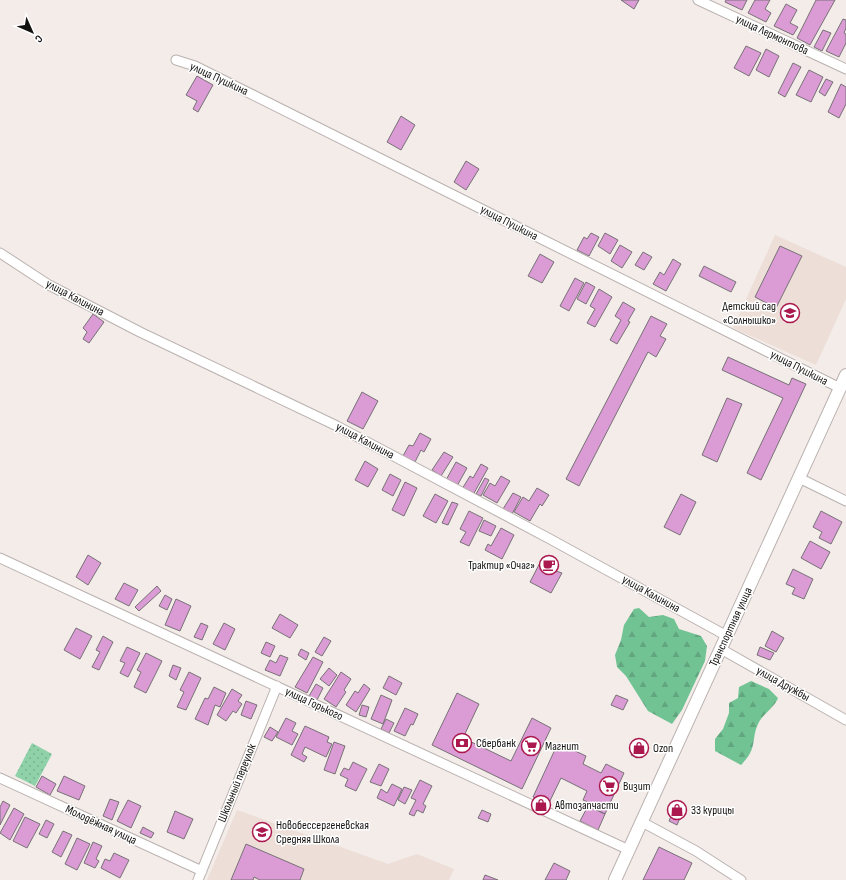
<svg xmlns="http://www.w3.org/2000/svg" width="846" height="880" viewBox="0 0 846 880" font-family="'Sofia Sans Condensed',sans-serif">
  <defs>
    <pattern id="forest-firs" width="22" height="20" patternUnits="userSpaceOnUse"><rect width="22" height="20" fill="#72c394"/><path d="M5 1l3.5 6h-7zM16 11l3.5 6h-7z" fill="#62a67f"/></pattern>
    <pattern id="park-dots" width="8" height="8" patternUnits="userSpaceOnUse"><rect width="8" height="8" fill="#8fd2a9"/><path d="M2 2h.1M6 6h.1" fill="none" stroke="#7ab390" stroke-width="1.8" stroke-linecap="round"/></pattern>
  </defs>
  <rect width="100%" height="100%" fill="#f3ece9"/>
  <!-- built -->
  <path fill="#edded7" d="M775,235L846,267V299L816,365L733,328Z
    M237,810L388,864L417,854L454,869L449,880H207Z"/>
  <!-- forest -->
  <path fill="url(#forest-firs)" d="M639,608L649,617L663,615L674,619L679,629L701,636L707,646L705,661L682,710L672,724L648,711L626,676L617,667L615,655L621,640L624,625L634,609Z
    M751,681L769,689L778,698C774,708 764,713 759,722C750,739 759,747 741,765L715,751V739L723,729L729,713V703L738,698L739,687Z"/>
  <!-- park -->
  <path fill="url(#park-dots)" d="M32,743L52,754L35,786L15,776Z"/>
  <!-- building -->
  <path fill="#db9cd5" stroke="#777176" d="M621,0H639L634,9Z
    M726,0H747L742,10L725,2Z
    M755,0H770L765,9L771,13L766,22L748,13Z
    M816,0H835L810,45L797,38Z
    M786,4L797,10L790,23L798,27L793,35L774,26Z
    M843,19L846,20V28L844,33L846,34V43L839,57L826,51Z
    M823,30L831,33L822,51L814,47Z
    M746,46L761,53L749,76L734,68Z
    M766,49L779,56L769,77L756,70Z
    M793,63L801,67L785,97L778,93Z
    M809,70L823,77L811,102L796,95Z
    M197,76L213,85L198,112L193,109L197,101L186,95Z
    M826,79L833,82L825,96L819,92Z
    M841,84L846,87V104L839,118L828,112Z
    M401,116L415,125L401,150L387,142Z
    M466,161L479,169L466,190L454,182Z
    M591,233L599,237L589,256L577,250L584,237L587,239Z
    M605,233L618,240L610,254L598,246Z
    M620,245L632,252L622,268L611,261Z
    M780,246L802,256L776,308L755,297Z
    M643,252L652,257L644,270L635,265Z
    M540,254L554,262L542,283L528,276Z
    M673,259L681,264L666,291L653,284L660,272L664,275Z
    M704,266L736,282L731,292L699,276Z
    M575,278L584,283L569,311L560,306Z
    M586,282L595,287L586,304L577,299Z
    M599,289L612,297L595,327L587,323L595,309L590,306Z
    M623,302L635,309L628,321L630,322L617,344L610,340L621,320L615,316Z
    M93,314L104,322L89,343L83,339L87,332L83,328Z
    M651,316L667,324L660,336L666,339L656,357L648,352L579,486L566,479Z
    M728,357L789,385L792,378L806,384L761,480L747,473L783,398L722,370Z
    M362,392L378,401L363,429L347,421Z
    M727,398L742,404L717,462L702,455Z
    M420,433L431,439L424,452L421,450L415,462L403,456L409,445L413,446Z
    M444,452L453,457L441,476L432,470Z
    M365,461L378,469L368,487L355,480Z
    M456,462L467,468L457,486L446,480Z
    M481,464L488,468L473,495L462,489L470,476L473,478Z
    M390,474L401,480L393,496L382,490Z
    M501,476L510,481L497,503L483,495L490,483L495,486Z
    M485,478L489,480L481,496L476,494Z
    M405,482L417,488L404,516L392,510Z
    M537,488L549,495L542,506L540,504L530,521L514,512L523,497L529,501Z
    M513,493L521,497L512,514L503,509Z
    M435,494L448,501L436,523L423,516Z
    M681,494L696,502L680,535L664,527Z
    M452,502L458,504L448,525L442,523Z
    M469,511L483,518L469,546L460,542L466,532L460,529Z
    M821,511L842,522L831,544L819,538L822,532L813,527Z
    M484,520L496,526L491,536L479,531Z
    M501,528L514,535L502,559L485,550L488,544L491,546Z
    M810,541L830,552L821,569L801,558Z
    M88,555L101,563L88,585L76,577Z
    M543,557L559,566L556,571L562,573L551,593L530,582Z
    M793,569L813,579L804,599L792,594L795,588L786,584Z
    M124,583L138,590L129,606L115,599Z
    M157,586L161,591L139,611L135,607Z
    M165,595L172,599L167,610L159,606Z
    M176,599L191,606L180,631L165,625Z
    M280,614L298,625L290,638L272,628Z
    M201,623L208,626L202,640L194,637Z
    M224,623L235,629L225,650L213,644Z
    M76,628L92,636L80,659L64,650Z
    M772,631L784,638L776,652L765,646Z
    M103,636L113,642L99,670L92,667L100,652L96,650Z
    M324,637L331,641L322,656L315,652Z
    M266,642L275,646L270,657L261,653Z
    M127,647L140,653L128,677L120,673L125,663L120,661Z
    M760,647L774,653L770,660L757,655Z
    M301,649L309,653L306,660L298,655Z
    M146,653L162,661L146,693L134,687L141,672L137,670Z
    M280,655L288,658L280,676L265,670L270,660L276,663Z
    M313,657L323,662L307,693L295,687Z
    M173,665L181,668L176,680L169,676Z
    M329,668L337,675L329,686L320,679Z
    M189,672L201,678L186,710L177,707L184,692L180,690Z
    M341,672L351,679L344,690L346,692L336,707L324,699Z
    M389,676L402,683L396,695L383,688Z
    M316,684L323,688L317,700L309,696Z
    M364,684L370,689L356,712L346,705L355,691L358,693Z
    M214,687L226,693L220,707L215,705L208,725L195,719L205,698L208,699Z
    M232,689L242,695L238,701L242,704L236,713L233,711L226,721L217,715Z
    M457,693L479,704L463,738L511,761L532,718L551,728L522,789L432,745Z
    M381,695L392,700L383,724L371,719Z
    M616,695L628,700L623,710L611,705Z
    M246,701L257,705L251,719L241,715Z
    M362,705L369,707L366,717L359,715Z
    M405,708L418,714L413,725L411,724L405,736L394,731Z
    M286,718L296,723L292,731L298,734L292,745L276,737Z
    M386,719L394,723L389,733L381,729Z
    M305,726L329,737L327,742L332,744L326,757L305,747L302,754L307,757L304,762L291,755Z
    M270,727L278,732L272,741L264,737Z
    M334,742L345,746L335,774L324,770Z
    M558,743L586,756L583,764L601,773L606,764L624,773L605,814L588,806L590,803L583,800L587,791L561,778L548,805L533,797Z
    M637,744L642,747L637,758L631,755Z
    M353,762L367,769L356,791L345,786L348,779L340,775L344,768L349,770Z
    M379,764L389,769L381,786L370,782Z
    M42,776L56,784L50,795L36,787Z
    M64,776L85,786L79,800L57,791Z
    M420,780L432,786L423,804L426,806L423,813L417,810L414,816L409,814L416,800L411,798Z
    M392,784L402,789L394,806L377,798L381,789L387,793Z
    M404,787L412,790L405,804L398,800Z
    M110,799L119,802L112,820L103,816Z
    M537,799L550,805L547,811L534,805Z
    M128,800L141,806L131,828L117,821Z
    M3,801L10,805L0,825V807Z
    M676,805L681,808L678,815L673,813Z
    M588,806L605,814L598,830L580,821Z
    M14,808L24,814L10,840L0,833Z
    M482,810L491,814L488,822L478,818Z
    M175,811L193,819L184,839L167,832Z
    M672,814L680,818L677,825L669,821Z
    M25,817L40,824L27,848L13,841Z
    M46,820L54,824L47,838L39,834Z
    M143,827L154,833L151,838L140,833Z
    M63,831L72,835L61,857L52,852Z
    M77,838L90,844L77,870L65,864Z
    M93,842L102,846L96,859L99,861L95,868L84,863Z
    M246,844L304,869L300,880H260L254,877L253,880H231Z
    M659,847L692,863L684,880H643Z
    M114,853L129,860L120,878L101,868L105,859L110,861Z
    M554,863L570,871L566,880H545Z
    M485,875L498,880H483Z"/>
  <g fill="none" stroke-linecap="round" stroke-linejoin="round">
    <!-- street casing -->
    <g stroke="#bab2af" stroke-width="11">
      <path id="street" d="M698,0L846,69
        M176,60L195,66L840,388
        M0,253L49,285L140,332L337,426L550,539L727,636
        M799,478L846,501
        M0,558L629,850
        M721,649L846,720
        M0,778L202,871
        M642,822L696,851L741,880
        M198,880L277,686"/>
    </g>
    <!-- secondary casing -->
    <g stroke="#bab2af" stroke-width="14">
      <path id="secondary" d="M615,880L846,375"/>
    </g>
    <!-- street -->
    <use href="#street" stroke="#fff" stroke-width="9"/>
    <!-- secondary -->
    <use href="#secondary" stroke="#fff" stroke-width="12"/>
  </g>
  <!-- icons -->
  <defs>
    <g id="school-ring" transform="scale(1)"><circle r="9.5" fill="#fff" stroke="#aa184e" stroke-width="1.5"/><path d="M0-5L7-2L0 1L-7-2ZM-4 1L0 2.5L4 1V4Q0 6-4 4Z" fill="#aa184e"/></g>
    <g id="cafe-ring" transform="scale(1)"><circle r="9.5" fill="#fff" stroke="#aa184e" stroke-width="1.5"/><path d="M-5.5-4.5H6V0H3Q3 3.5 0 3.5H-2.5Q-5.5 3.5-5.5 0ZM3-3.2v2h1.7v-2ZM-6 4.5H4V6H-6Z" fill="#aa184e"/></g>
    <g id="bank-ring" transform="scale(1)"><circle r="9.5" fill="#fff" stroke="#aa184e" stroke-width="1.5"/><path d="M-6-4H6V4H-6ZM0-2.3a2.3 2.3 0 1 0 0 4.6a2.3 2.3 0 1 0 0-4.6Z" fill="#aa184e"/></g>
    <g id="supermarket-ring" transform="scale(1)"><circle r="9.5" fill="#fff" stroke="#aa184e" stroke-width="1.5"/><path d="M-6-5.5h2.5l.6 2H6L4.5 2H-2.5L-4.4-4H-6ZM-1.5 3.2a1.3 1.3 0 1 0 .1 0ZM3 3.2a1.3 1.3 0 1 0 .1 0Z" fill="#aa184e"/></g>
    <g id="shop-ring" transform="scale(1)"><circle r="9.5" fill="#fff" stroke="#aa184e" stroke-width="1.5"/><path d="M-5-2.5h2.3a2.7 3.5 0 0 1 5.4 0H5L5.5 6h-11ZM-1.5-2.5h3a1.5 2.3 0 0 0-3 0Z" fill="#aa184e"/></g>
  </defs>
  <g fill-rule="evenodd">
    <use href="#school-ring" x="790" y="313"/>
    <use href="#cafe-ring" x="549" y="565"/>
    <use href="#bank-ring" x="462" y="743"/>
    <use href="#supermarket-ring" x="531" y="746"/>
    <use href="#shop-ring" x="639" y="748"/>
    <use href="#supermarket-ring" x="609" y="786"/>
    <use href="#shop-ring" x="541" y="805"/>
    <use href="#shop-ring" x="677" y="810"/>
    <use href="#school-ring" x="262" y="832"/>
  </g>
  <g text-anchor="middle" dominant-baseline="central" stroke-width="3" stroke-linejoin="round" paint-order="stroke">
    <!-- street labels -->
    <g font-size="12" fill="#131110" stroke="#fff">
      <text transform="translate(772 35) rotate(25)">улица Лермонтова</text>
      <text transform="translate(219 79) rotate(25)">улица Пушкина</text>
      <text transform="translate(509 223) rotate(27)">улица Пушкина</text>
      <text transform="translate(75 298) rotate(28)">улица Калинина</text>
      <text transform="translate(799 368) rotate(27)">улица Пушкина</text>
      <text transform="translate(365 441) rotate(28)">улица Калинина</text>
      <text transform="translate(651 594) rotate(29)">улица Калинина</text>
      <text transform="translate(731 627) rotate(-65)">Транспортная улица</text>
      <text transform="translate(783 684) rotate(29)">улица Дружбы</text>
      <text transform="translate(314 704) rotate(25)">улица Горького</text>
      <text transform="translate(237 783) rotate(-68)">Школьный переулок</text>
      <text transform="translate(101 825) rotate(25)">Молодёжная улица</text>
    </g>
    <!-- poi labels -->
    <g font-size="12" fill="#131110" stroke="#fff" text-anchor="start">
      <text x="776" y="306" text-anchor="end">Детский сад<tspan x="776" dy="14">«Солнышко»</tspan></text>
      <text x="535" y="565" text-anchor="end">Трактир «Очаг»</text>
      <text x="476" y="743">Сбербанк</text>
      <text x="545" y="746">Магнит</text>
      <text x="653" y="748">Ozon</text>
      <text x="623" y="786">Визит</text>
      <text x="555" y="805">Автозапчасти</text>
      <text x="691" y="810">33 курицы</text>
      <text x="276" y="825">Новобессергеневская<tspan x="276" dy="14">Средняя Школа</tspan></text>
    </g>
  </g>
  <!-- north arrow -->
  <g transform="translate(32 32) rotate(135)" stroke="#ffffff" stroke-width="3" paint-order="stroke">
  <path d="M0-3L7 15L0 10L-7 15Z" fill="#131110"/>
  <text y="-6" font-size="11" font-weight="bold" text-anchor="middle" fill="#131110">С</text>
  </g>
</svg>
